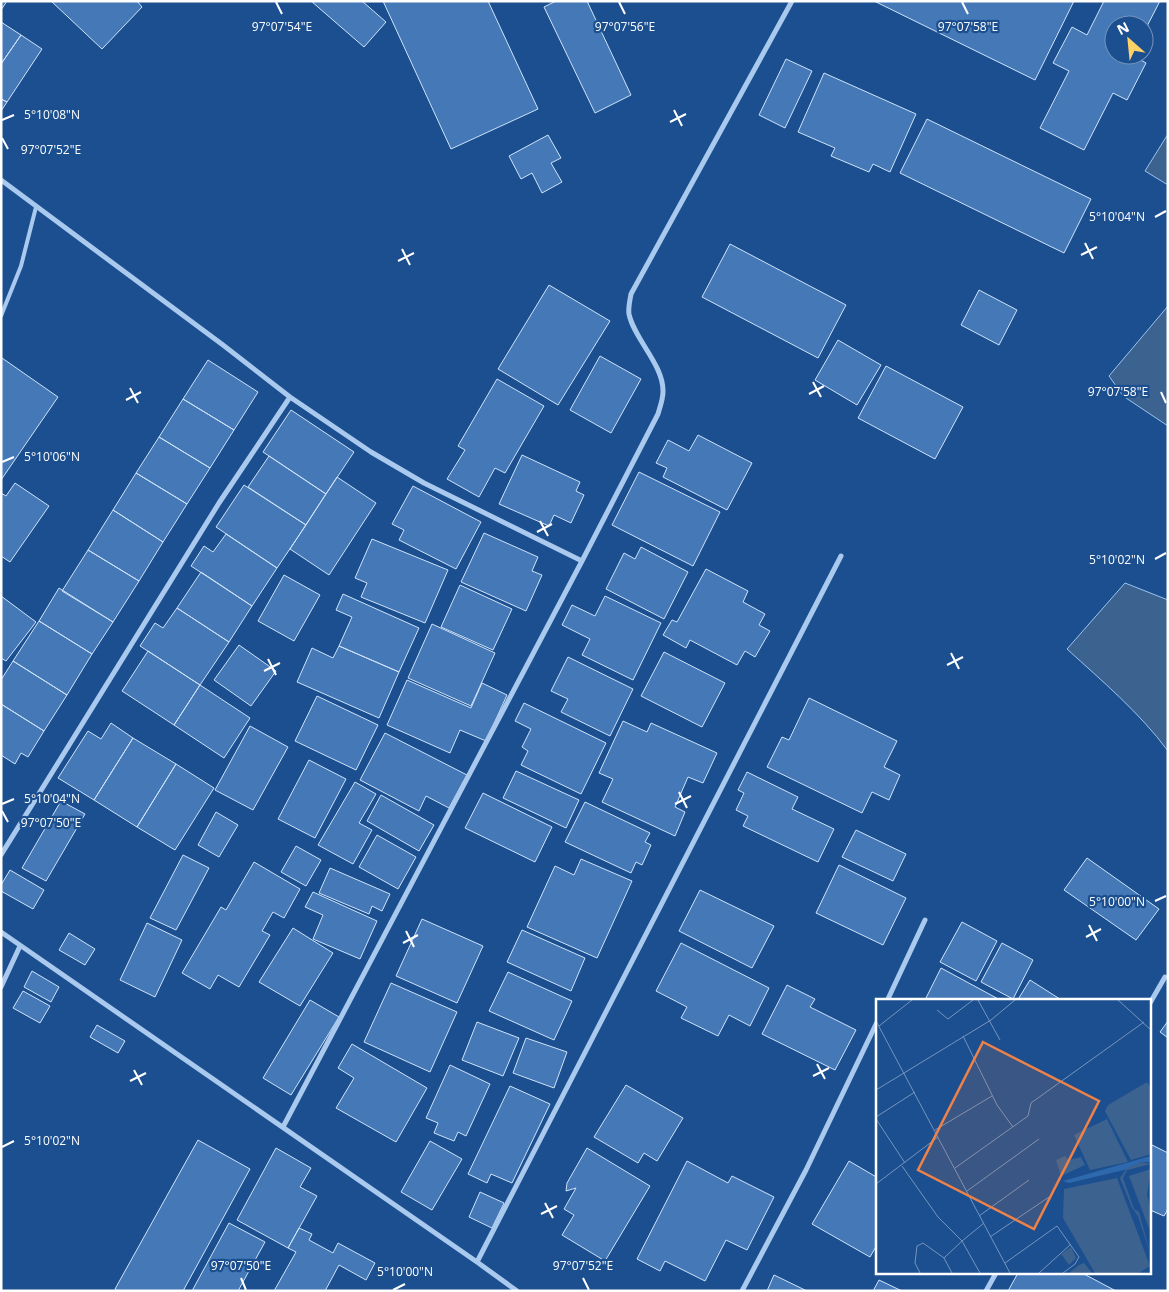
<svg xmlns="http://www.w3.org/2000/svg" width="1169" height="1292" viewBox="0 0 1169 1292" font-family="'Open Sans',sans-serif">
  <rect width="100%" height="100%" fill="#1b4f8f"/>
  <!-- water -->
  <path fill="#3c6290" stroke="#9cc4f0" d="M1168,134V185L1145,171Z
    M1168,306V426L1123,396L1109,376Z
    M1125,583L1168,600V751C1139,712 1102,681 1067,649Z"/>
  <!-- building -->
  <path fill="#4478b7" stroke="#cfe3fa" d="M1,1H7L1,10Z
    M51,1H137L142,7L102,49Z
    M311,1H362L386,22L364,47Z
    M383,1H488L538,109L451,149Z
    M556,1H587L631,95L595,113L544,7Z
    M874,1H1074L1035,80Z
    M1104,1H1160L1144,32V25H1114V55H1132L1146,63L1127,100L1113,93L1084,150L1040,128L1069,71L1053,63L1072,27L1087,35Z
    M1,22L21,35L1,64Z
    M21,35L42,49L7,102L1,99V64Z
    M786,59L812,71L785,128L759,115Z
    M824,73L916,114L890,172L873,164L869,172L831,156L835,148L798,132Z
    M1,99L7,102L1,111Z
    M927,119L1091,199L1064,253L900,173Z
    M548,135L561,158L551,163L562,182L542,193L532,173L521,179L509,156Z
    M730,244L846,305L818,358L702,297Z
    M549,285L610,321L558,405L498,369Z
    M979,290L1017,310L999,345L961,325Z
    M838,340L881,365L857,405L815,380Z
    M600,356L641,379L611,433L570,410Z
    M2,358L58,397L1,480V359Z
    M208,360L258,392L234,430L183,399Z
    M886,366L963,407L935,459L858,418Z
    M497,379L544,406L505,473L495,468L479,497L447,479L465,450L458,446Z
    M183,399L234,430L210,468L159,437Z
    M291,410L354,452L326,494L263,452Z
    M698,435L752,463L727,510L663,477L667,468L656,463L668,440L689,451Z
    M159,437L210,468L187,504L136,473Z
    M522,455L580,482L576,491L584,495L571,523L554,515L549,526L499,504Z
    M269,456L326,494L306,525L248,487Z
    M639,472L720,512L693,566L612,525Z
    M136,473L187,504L163,542L113,510Z
    M337,477L376,503L329,575L290,549Z
    M15,483L49,506L10,562L1,556V493L6,496Z
    M244,485L306,525L277,568L216,527Z
    M413,486L481,522L456,569L399,540L404,530L392,524Z
    M113,510L163,542L139,581L88,550Z
    M484,533L538,557L532,571L542,575L526,611L461,582Z
    M226,534L277,568L252,606L191,566L204,546L213,552Z
    M372,539L448,570L425,623L361,597L367,583L355,578Z
    M641,547L688,572L664,619L606,589L624,553L635,559Z
    M88,550L139,581L113,622L62,591Z
    M706,569L748,591L743,602L765,614L759,625L770,631L755,657L745,651L737,665L690,640L686,648L663,635L672,620L677,622Z
    M201,572L252,606L229,642L177,608Z
    M284,575L320,595L294,641L258,621Z
    M460,585L512,609L493,650L441,627Z
    M59,588L113,622L92,654L39,621Z
    M343,594L419,628L399,672L339,646L352,617L336,610Z
    M1,596L36,622L6,661L1,658Z
    M605,596L661,623L633,680L582,655L590,639L562,625L572,605L595,616Z
    M177,608L229,642L200,685L140,646L155,623L163,628Z
    M39,621L92,654L67,695L13,661Z
    M432,624L495,653L471,706L408,678Z
    M239,645L276,671L251,706L214,680Z
    M339,646L399,672L379,718L297,682L312,648L333,658Z
    M148,651L200,685L174,725L122,691Z
    M664,652L725,683L702,727L641,696Z
    M568,657L633,689L610,736L561,712L568,699L551,691Z
    M13,661L67,695L44,731L1,704V680Z
    M407,680L471,708L482,683L507,695L486,741L460,730L450,753L387,725Z
    M200,685L250,718L224,758L174,725Z
    M317,696L378,725L356,770L295,741Z
    M809,698L897,741L884,767L900,775L889,800L872,792L862,813L767,767L782,737L789,740Z
    M524,703L606,743L581,794L521,765L528,751L522,747L531,729L515,721Z
    M1,704L44,731L28,757L21,753L15,764L1,755Z
    M623,721L647,732L651,723L717,753L703,783L688,777L675,807L685,812L675,836L602,802L613,779L599,773Z
    M111,723L133,738L94,800L58,778L88,731L101,739Z
    M250,726L288,747L253,810L215,790Z
    M385,733L467,775L449,808L426,796L419,811L360,780Z
    M133,738L176,764L137,827L94,800Z
    M309,760L346,779L315,838L278,819Z
    M176,764L214,788L175,850L137,827Z
    M516,771L579,800L566,828L503,798Z
    M747,772L798,797L792,809L834,829L818,862L743,826L748,816L736,810L744,793L738,790Z
    M355,782L376,794L359,823L372,830L353,864L318,845Z
    M483,793L552,827L535,862L465,828Z
    M381,795L434,825L419,851L367,821Z
    M61,801L85,814L46,881L22,868Z
    M585,802L650,833L645,842L651,845L642,865L636,862L631,873L565,842Z
    M216,812L238,825L219,857L198,845Z
    M856,830L906,854L893,881L842,857Z
    M377,835L416,857L398,889L359,867Z
    M296,846L321,860L306,886L281,872Z
    M183,855L209,868L176,930L150,918Z
    M1087,858L1159,909L1136,940L1064,890Z
    M581,859L632,881L597,958L527,927L555,866L574,875Z
    M254,862L300,889L284,918L273,912L262,931L270,935L239,987L218,975L210,989L182,973L221,907L226,910Z
    M839,865L906,898L883,945L816,913Z
    M330,868L390,894L382,911L372,906L369,914L319,893Z
    M10,870L44,890L33,909L1,891V885Z
    M700,890L774,926L752,968L679,931Z
    M313,892L377,921L360,959L313,939L323,915L305,907Z
    M422,919L483,946L457,1003L396,976Z
    M962,922L997,941L976,981L940,962Z
    M147,923L182,940L155,997L120,980Z
    M293,928L333,953L300,1006L259,982Z
    M522,930L585,958L571,991L507,962Z
    M69,933L95,949L85,965L59,950Z
    M681,943L769,988L750,1026L729,1015L718,1036L681,1018L687,1007L656,991Z
    M1002,943L1033,960L1013,999L981,982Z
    M941,968L1002,1001H931L926,998Z
    M32,971L59,987L51,1002L24,987Z
    M508,972L572,1001L554,1040L489,1011Z
    M1030,980L1063,1001H1017Z
    M391,983L457,1012L430,1072L364,1042Z
    M787,985L815,999L810,1007L856,1030L835,1070L762,1034Z
    M23,991L50,1006L40,1023L13,1008Z
    M310,1000L339,1017L291,1095L263,1078Z
    M1168,1021V1038L1160,1032Z
    M477,1022L519,1038L503,1076L462,1060Z
    M97,1025L125,1041L118,1053L90,1037Z
    M526,1038L567,1052L554,1088L513,1073Z
    M352,1044L427,1088L396,1142L336,1108L354,1078L338,1068Z
    M450,1065L490,1084L466,1136L458,1132L454,1141L434,1133L438,1123L426,1118Z
    M626,1085L683,1118L657,1161L644,1153L638,1163L594,1137Z
    M510,1086L550,1104L512,1183L491,1174L487,1183L468,1174Z
    M198,1140L250,1169L183,1291H118L115,1289Z
    M430,1141L462,1159L432,1210L401,1192Z
    M1150,1144L1168,1153V1209L1164,1216L1150,1210Z
    M276,1148L311,1168L300,1187L317,1196L288,1248L237,1220Z
    M587,1148L650,1186L605,1261L562,1235L574,1215L564,1209L576,1188L566,1191L567,1183Z
    M687,1161L728,1183L732,1176L774,1197L747,1250L726,1240L705,1281L665,1261L660,1271L637,1259Z
    M849,1161L878,1178V1243L870,1257L812,1224Z
    M480,1192L504,1203L492,1228L469,1217Z
    M229,1223L265,1242L238,1291H192Z
    M299,1228L312,1234L309,1240L333,1253L338,1243L375,1263L366,1280L339,1265L325,1291H274L296,1252L288,1248Z
    M1018,1273H1082L1116,1291H1008Z
    M774,1275L807,1291H767Z
    M879,1280L902,1291H873Z"/>
  <g fill="none" stroke-linecap="round" stroke-linejoin="round">
    <!-- lane -->
    <path stroke="#a9c9ee" stroke-width="4" d="M1,316L21,266L36,207"/>
    <!-- street -->
    <path stroke="#a9c9ee" stroke-width="5" d="M1,180L223,345L290,397L371,452L424,483L582,561
      M1,855L219,503L290,397
      M1,932L477,1262L517,1291
      M1,987L20,946
      M887,1001L925,920
      M1150,1003L1165,977
      M283,1127L582,561L658,414C660,407 663,399 663,392C664,365 634,339 629,314C628,308 630,300 631,294L792,1
      M477,1262L841,556
      M742,1291L806,1170L878,1020
      M986,1291L996,1273"/>
  </g>
  <!-- ticks -->
  <path fill="none" stroke="#fff" stroke-width="2" d="M276,2L282,14M619,2L625,14M962,2L968,14M674,110L682,126M2,120L14,115M670,122L686,114M2,138L8,149M1155,217L1166,211M1085,243L1093,259M402,249L410,265M1081,255L1097,247M398,261L414,253M813,382L821,397M130,388L138,403M1161,392L1166,403M809,394L824,386M126,400L141,392M2,462L14,457M540,521L548,536M537,532L552,524M1155,559L1166,553M951,653L959,669M268,659L276,675M947,665L963,657M264,671L280,663M679,792L687,808M2,804L14,799M675,804L691,796M2,811L8,822M1155,901L1166,896M1089,925L1097,941M406,931L414,947M1086,937L1101,929M403,943L418,935M817,1064L825,1079M134,1070L142,1085M813,1076L829,1068M130,1081L146,1073M2,1147L14,1141M545,1203L553,1218M541,1214L557,1206M241,1278L246,1290M583,1278L589,1290M393,1290L405,1284"/>
  <!-- overview -->
  <g transform="translate(876 999)">
    <rect width="275" height="275" fill="#1b4f8f"/>
    <path d="M275,157V163H266L248,171L193,184L187,182Z" fill="#2e69ad"/>
    <path d="M271,83L275,89V155L255,161L229,112L232,106ZM231,120L252,163L214,171L198,136ZM189,157L193,161L205,158L209,166L185,177L180,161ZM266,163L275,165L251,171L247,179L258,210L263,213L275,257L262,217L256,209L244,179L251,169ZM275,170L271,196L275,210L274,232L253,177ZM241,179L274,267L263,274H219L187,219L188,190ZM195,248L200,259L193,266L185,255ZM208,264L216,274H193L203,266Z" fill="#3c6290"/>
    <path fill="none" stroke="#7695bc" stroke-width="1" d="M102,1L124,41M242,1L275,31M61,11L72,20L97,1M0,22L134,274M3,27L36,1M87,37L121,106L137,128M0,91L115,21L139,1M0,118L39,93M0,120L29,164M59,131L116,97M26,167L62,218L86,242L68,259M79,169L152,117L155,104L268,23M0,185L62,138M91,192L163,140M103,217L153,181M114,238L173,198M129,264L181,227L203,258L199,265L187,274M44,274L39,264L41,247L47,244L68,259L76,274M104,274L86,242L108,224M163,274L195,245"/>
    <path fill="#ee8249" fill-opacity="0.15" stroke="#ee8249" stroke-width="2.5" d="M107,43L223,102L158,230L42,171Z"/>
    <rect width="275" height="275" fill="none" stroke="#fff" stroke-width="2.5"/>
  </g>
  <g font-size="12" text-anchor="middle" fill="#fff" stroke="#1b4f8f" stroke-width="4.5" stroke-linejoin="round" paint-order="stroke">
    <text x="282" y="31">97°07'54"E</text>
    <text x="625" y="31">97°07'56"E</text>
    <text x="968" y="31">97°07'58"E</text>
    <text x="52" y="119">5°10'08"N</text>
    <text x="51" y="154">97°07'52"E</text>
    <text x="1117" y="221">5°10'04"N</text>
    <text x="1118" y="396">97°07'58"E</text>
    <text x="52" y="461">5°10'06"N</text>
    <text x="1117" y="564">5°10'02"N</text>
    <text x="52" y="803">5°10'04"N</text>
    <text x="51" y="827">97°07'50"E</text>
    <text x="1117" y="906">5°10'00"N</text>
    <text x="52" y="1145">5°10'02"N</text>
    <text x="241" y="1270">97°07'50"E</text>
    <text x="583" y="1270">97°07'52"E</text>
    <text x="405" y="1276">5°10'00"N</text>
  </g>
  <!-- border -->
  <rect width="1169" height="1292" fill="none" stroke="#ffffff" stroke-width="5"/>
  <!-- north arrow -->
  <g transform="translate(1129 40) rotate(333)"><circle r="24" fill="#1b4f8f" stroke="#7695bc"/>
  <path d="M0-4L9 19L0 12L-9 19Z" fill="#ffd166"/>
  <text y="-8" font-size="14" font-weight="bold" text-anchor="middle" fill="#ffffff">N</text>
  </g>
</svg>
